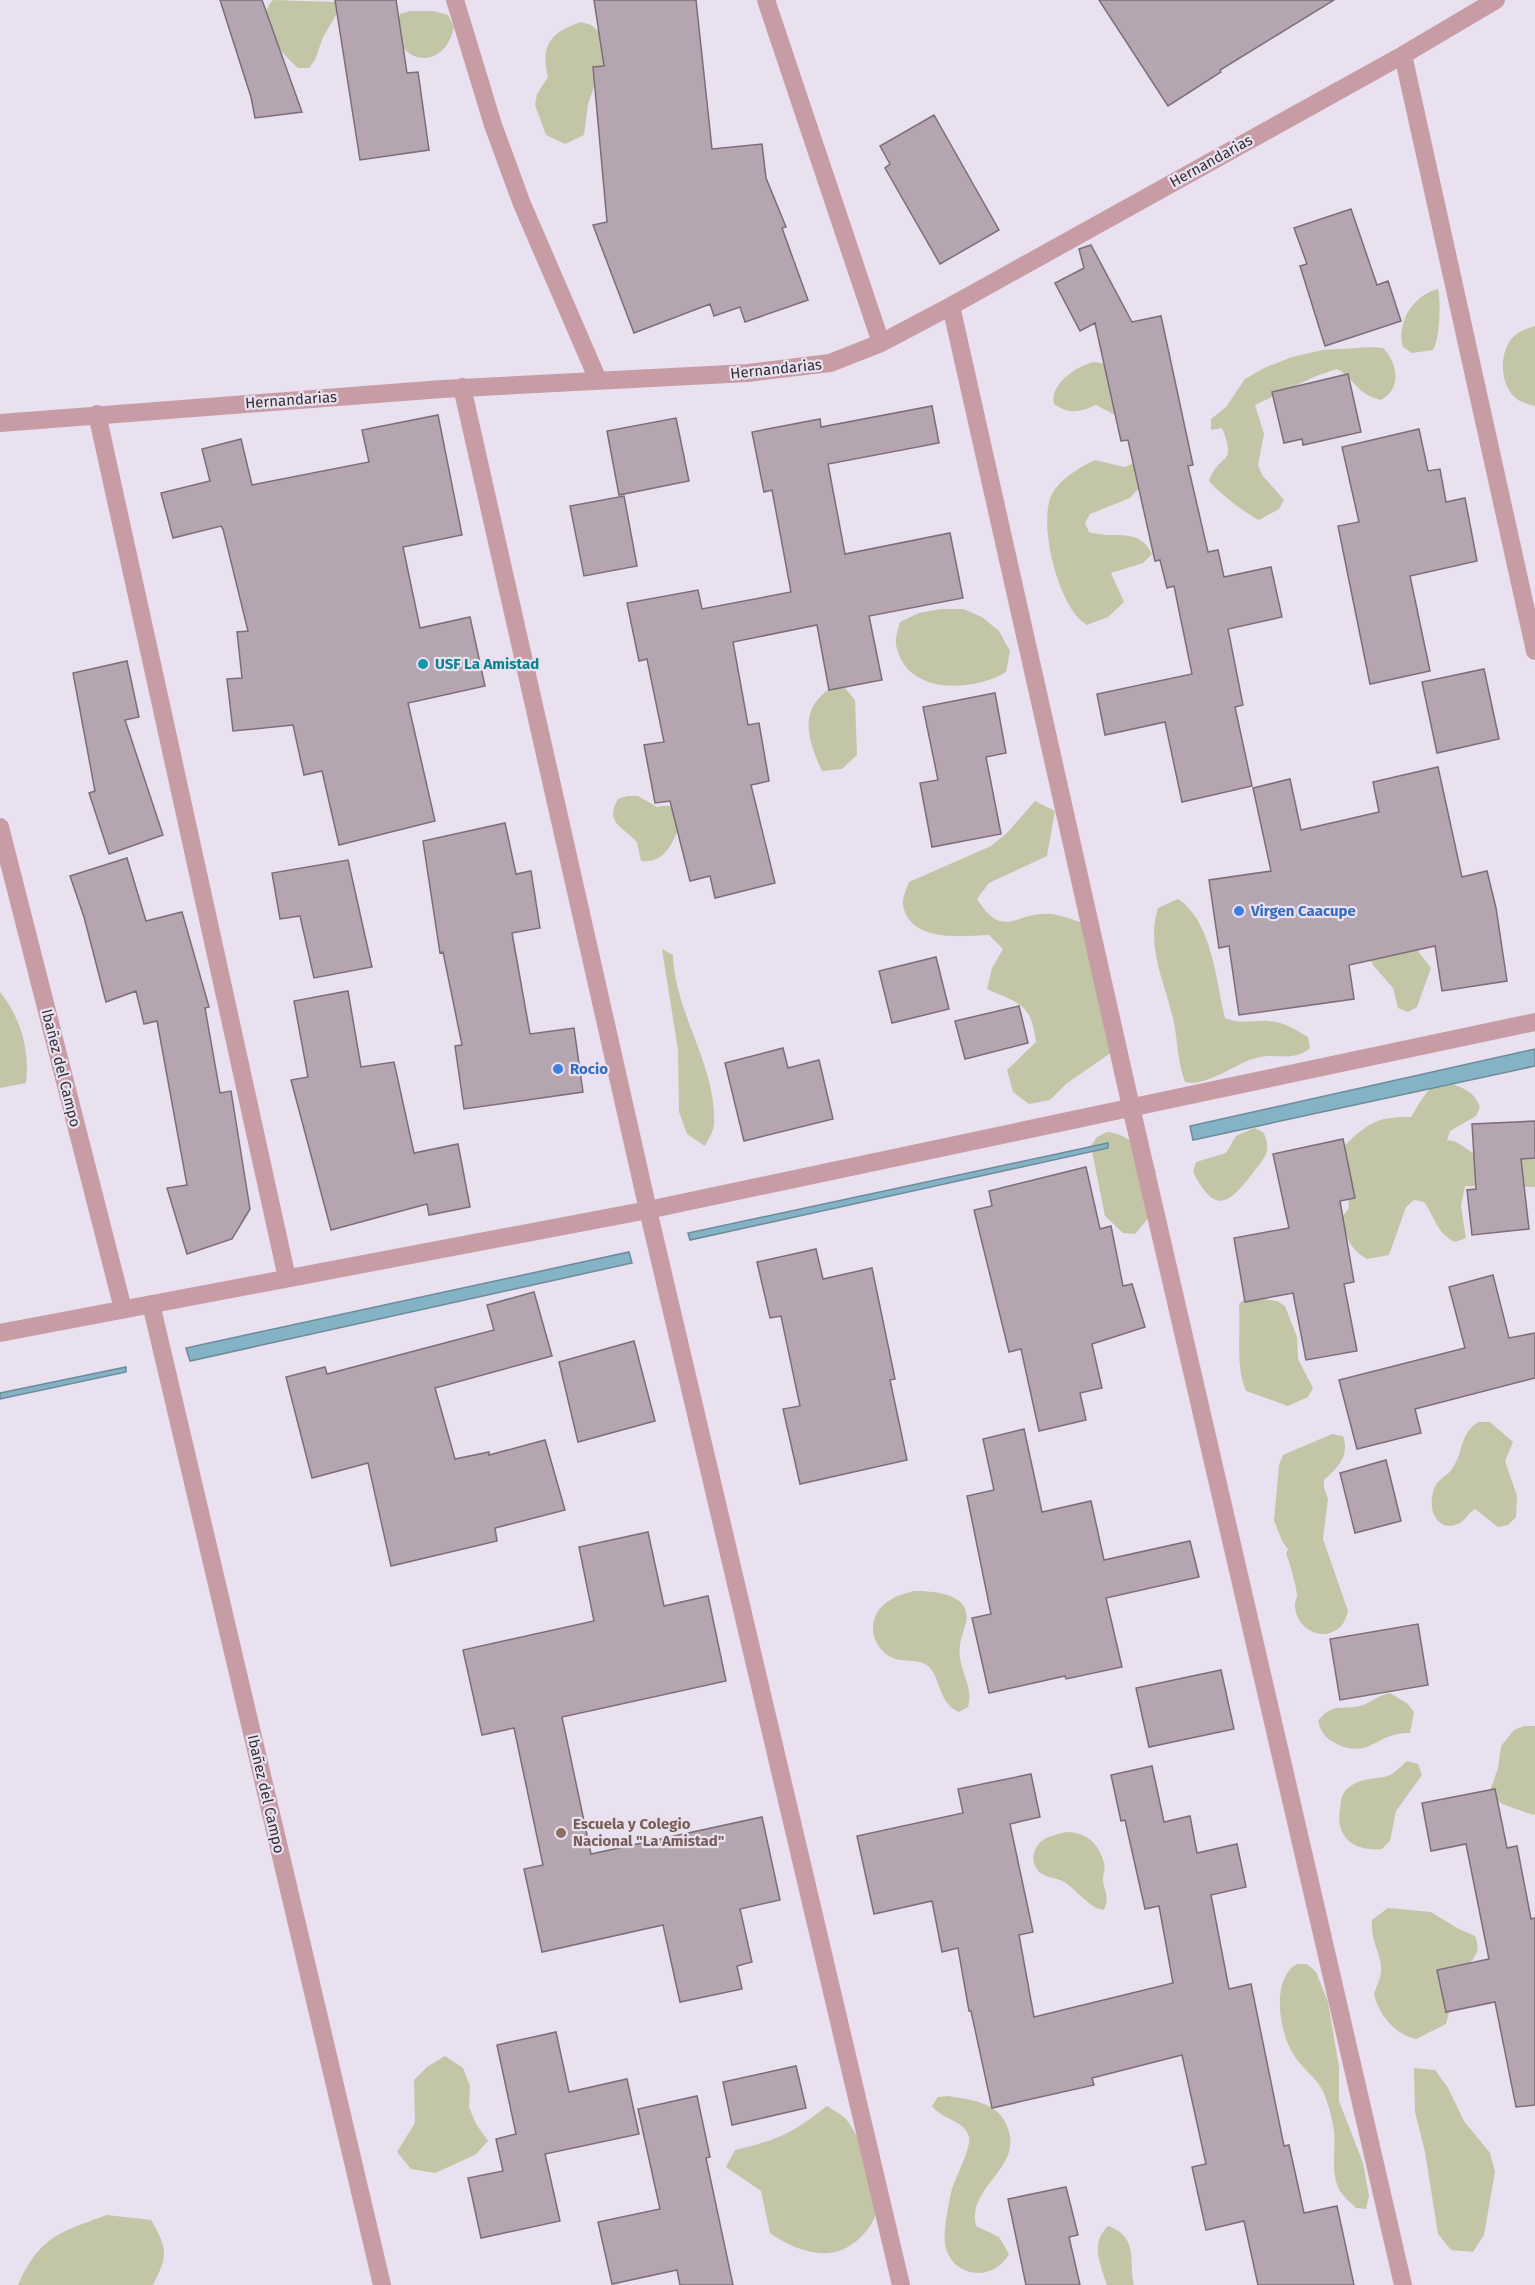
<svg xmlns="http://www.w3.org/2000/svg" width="1535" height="2285" viewBox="0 0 1535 2285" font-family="'Fira Sans',sans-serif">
  <rect width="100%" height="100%" fill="#e9e0f0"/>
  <!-- green -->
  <path fill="#c2c6a7" d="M273,0L336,2L338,12L323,37L315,60L309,68H298C281,52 251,23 273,0Z
    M410,11H434L448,15L454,27C442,80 384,58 400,14Z
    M581,22L591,25L617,45L598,75L588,104L584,135L565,144L546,135L535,105L537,94L548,77C540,45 551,32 581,22Z
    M1438,289C1441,302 1440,339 1433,350L1412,353L1403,347C1396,323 1413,295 1438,289Z
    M1535,326V406C1529,404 1522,403 1517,399C1498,385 1498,346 1518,333C1522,330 1530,328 1535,326Z
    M1373,347L1383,348C1398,363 1402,389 1381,400C1354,393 1356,379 1337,369L1316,376L1255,405L1264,434L1258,465L1262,475L1284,500L1279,509L1259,520C1247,515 1217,491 1209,481C1219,452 1238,467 1222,428L1211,430V419L1226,407L1245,379L1264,368L1292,357L1323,350Z
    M1094,362L1106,364L1121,418L1096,405C1080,412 1069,415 1054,404C1049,384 1078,365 1094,362Z
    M1095,460L1124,467L1143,460L1160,489L1137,490L1130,498L1090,514L1085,523L1089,532C1113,540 1139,526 1152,554L1143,563L1111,573L1124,602L1108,617L1087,625C1059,610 1037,523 1052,494C1060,479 1080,467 1095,460Z
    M941,609H963L982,617L999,631L1010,651L1006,672C973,692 906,696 896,645C895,639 898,629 900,622L919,613Z
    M840,682L855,700L857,755L842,769L822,771C804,732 799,705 840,682Z
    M628,796H638L657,807C670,804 676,806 683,818C674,838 668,864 641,861L637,842C623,827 604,823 618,799Z
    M1035,801L1055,811L1047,856L989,883L977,899C1004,942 1017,910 1051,914C1061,915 1073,920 1083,923L1115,1050L1066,1084L1050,1100L1029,1104L1013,1092L1007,1070L1036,1042C1031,1003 1020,1004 987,989L992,968L1003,949L989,935C961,936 910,943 903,905C902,898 907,888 909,882L991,846L1007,833Z
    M1178,899C1212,921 1216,981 1225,1018C1241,1025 1252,1020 1268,1021C1284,1022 1295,1029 1308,1037L1310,1048C1293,1063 1276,1052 1256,1058C1233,1064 1208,1087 1185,1082C1177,1061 1178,1040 1173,1018C1164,981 1146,946 1158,908Z
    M1401,937L1417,950L1431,968L1417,1007L1408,1012L1398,1008L1393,988L1373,965L1369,955Z
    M662,949L673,955C675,1015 717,1065 714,1125C713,1132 708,1140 705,1146L687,1134L679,1112L678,1050Z
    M0,992C21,1018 30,1051 26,1083L0,1088Z
    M1446,1082C1462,1088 1474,1090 1480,1107L1476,1116L1450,1131L1447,1140C1459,1141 1463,1147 1473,1153C1492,1163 1514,1159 1535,1157V1187L1465,1186L1461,1206L1466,1238L1455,1242C1437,1234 1435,1217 1424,1202L1414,1200L1406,1207L1389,1255L1367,1259C1350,1249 1344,1235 1342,1217L1349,1208L1343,1147C1367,1124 1376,1116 1411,1117C1421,1102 1427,1084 1446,1082Z
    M1254,1128L1263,1132C1266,1138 1268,1143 1267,1150C1266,1158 1257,1167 1252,1174C1227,1207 1214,1213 1193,1172L1196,1162L1226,1153L1236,1136Z
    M1107,1132C1131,1134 1142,1152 1156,1171L1151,1215L1135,1234L1123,1233L1105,1216L1091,1146L1097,1137Z
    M1247,1297L1277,1301L1285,1306L1297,1337L1298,1359L1313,1388L1308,1397L1288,1406L1246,1391C1235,1365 1241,1333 1239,1304Z
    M1478,1422H1490L1513,1442L1505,1461L1517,1496L1516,1517L1508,1525L1498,1527L1475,1509C1468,1513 1464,1522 1458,1524C1433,1534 1426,1501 1436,1485C1440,1478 1448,1475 1452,1469C1464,1452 1459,1435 1478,1422Z
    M1332,1434L1343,1436C1350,1456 1338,1467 1324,1480V1488L1328,1499L1323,1539L1348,1611C1345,1621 1343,1628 1332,1632C1314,1640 1294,1623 1295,1604C1295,1601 1297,1598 1297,1595C1297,1589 1289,1559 1286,1554L1288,1549L1282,1541L1274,1520L1279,1465L1283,1455Z
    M914,1591C932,1591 972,1593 966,1622C963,1635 958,1644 960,1658C963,1677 973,1688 968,1707L959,1712C936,1702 942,1674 925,1664C916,1659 902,1662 893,1658C867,1646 866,1612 892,1599C898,1595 907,1593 914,1591Z
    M1390,1693L1408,1704L1414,1712L1410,1733C1377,1731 1370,1761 1335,1743C1325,1738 1321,1732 1318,1721C1334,1700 1344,1712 1363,1705C1373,1701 1379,1695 1390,1693Z
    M1524,1726H1535V1814L1533,1815L1502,1804L1494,1797L1491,1788L1498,1768L1501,1746L1514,1730Z
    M1407,1761L1418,1764L1422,1775L1396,1811L1390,1841L1382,1849C1355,1852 1335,1838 1340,1809C1341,1800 1341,1794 1348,1788C1364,1775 1380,1781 1392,1774C1397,1771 1402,1765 1407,1761Z
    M1066,1832C1086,1832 1099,1843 1104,1863C1106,1869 1102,1876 1103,1882C1106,1894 1109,1898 1104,1910C1086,1907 1078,1889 1062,1881C1057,1878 1049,1878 1044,1875C1029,1867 1031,1849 1043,1840C1049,1836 1059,1834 1066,1832Z
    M1388,1908L1431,1912L1457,1928L1475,1936C1485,1958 1464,1967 1448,1979L1449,2013L1446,2024L1416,2039C1394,2034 1379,2015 1374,1994C1376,1987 1381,1978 1381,1971C1382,1954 1370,1942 1372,1920Z
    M1297,1964H1307L1316,1972L1328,2002L1339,2067V2101L1363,2163L1369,2196L1366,2209L1356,2208C1351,2203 1344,2197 1340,2191C1330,2173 1336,2152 1334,2132C1333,2121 1329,2107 1325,2096C1319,2078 1301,2069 1292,2052C1279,2030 1271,1978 1297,1964Z
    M445,2056L463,2068L470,2086L469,2107L476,2124L488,2141L475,2155L435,2173L411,2169L397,2152L415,2123L414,2080L427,2067Z
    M1414,2068L1435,2070L1448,2088L1464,2121L1490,2153L1495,2172L1484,2235L1473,2252L1451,2250L1438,2234L1425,2152L1415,2112Z
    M948,2096C970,2100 997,2101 1007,2126C1025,2168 966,2186 976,2226L999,2237L1009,2254C993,2283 951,2278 945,2244C943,2232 949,2201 952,2189C956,2176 971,2149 969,2137C965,2120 942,2120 932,2106L938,2097Z
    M827,2106C833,2110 841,2114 846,2119C860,2135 882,2194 876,2214C870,2232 849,2252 829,2253C809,2255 785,2244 770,2233L761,2191L726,2167L735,2150C780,2139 791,2134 827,2106Z
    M107,2215L151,2220C168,2249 168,2256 153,2285H18C40,2236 60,2232 107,2215Z
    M1108,2226C1140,2237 1128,2263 1134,2285H1107C1100,2263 1090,2244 1108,2226Z"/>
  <!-- water -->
  <path fill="#84b3c5" stroke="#6c8b9a" stroke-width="1.5" d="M1535,1049V1066L1193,1140L1190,1126Z
    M1108,1143V1148L690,1240L688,1233Z
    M629,1252L632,1263L190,1361L186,1348Z
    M126,1367V1372L0,1399V1393Z"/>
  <!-- building -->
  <path fill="#b4a5b0" stroke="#7c6e78" stroke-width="1.5" d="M220,0H262L302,112L255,118L251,97Z
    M335,0H396L407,73L418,72L429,150L360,160Z
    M594,0H696L712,149L762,144L766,178L786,227L782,228L808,300L745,322L740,307L714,316L710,304L634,333L593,225L607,222L593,67L604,66Z
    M1099,0H1334L1220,70L1221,72L1168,106Z
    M934,115L999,230L940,264L885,168L890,164L880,146Z
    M1351,209L1377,285L1388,281L1401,321L1325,346L1300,266L1307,264L1294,228Z
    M1091,245L1132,322L1161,316L1193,465L1188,466L1208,552L1218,550L1224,577L1271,567L1282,617L1228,629L1243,705L1235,707L1252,786L1182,802L1165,722L1105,735L1097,694L1192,674L1174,586L1167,588L1160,560L1155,561L1128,440L1121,441L1095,323L1080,331L1055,283L1084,268L1079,249Z
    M1348,374L1361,432L1303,445L1302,439L1284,443L1272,392Z
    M932,406L939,443L828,464L845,554L950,533L963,598L869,616L882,680L829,690L817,625L733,642L748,725L759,723L769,781L751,785L775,883L715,898L710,876L690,881L670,801L655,803L644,745L664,742L647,659L639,661L627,603L698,590L702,609L791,592L772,490L764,492L752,432L820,419L821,427Z
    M438,415L462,535L403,547L420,628L470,617L485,686L408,703L435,821L339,845L322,771L304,775L293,725L233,731L227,679L242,678L237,632L248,631L223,529L221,526L173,538L161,493L210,481L202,449L241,439L252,485L369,462L362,430Z
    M676,418L689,481L619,495L607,431Z
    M1419,429L1428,471L1440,469L1446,502L1465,498L1477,561L1410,576L1430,671L1370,684L1338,526L1359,522L1342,447Z
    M624,496L637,566L584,576L570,506Z
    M127,661L139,717L125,720L163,835L109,854L89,793L95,791L73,673Z
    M1484,669L1499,739L1437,753L1422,682Z
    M995,693L1006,753L986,757L1001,834L932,847L920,783L938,780L923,707Z
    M1438,767L1462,877L1487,871L1496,908L1507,981L1442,991L1435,946L1349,965L1354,999L1239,1015L1229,946L1219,948L1209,880L1271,871L1253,788L1290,779L1301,830L1379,812L1373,782Z
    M505,823L516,874L531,871L540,928L512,933L530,1034L574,1028L583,1092L464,1109L455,1046L462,1045L443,952L440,953L423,841Z
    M127,858L146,921L182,912L209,1007L205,1008L220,1093L231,1091L250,1209L232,1239L187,1254L167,1188L187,1185L157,1021L144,1024L136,991L106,1002L84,917L70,876Z
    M348,860L372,967L314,978L300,916L280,919L272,873Z
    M936,957L949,1009L892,1023L879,971Z
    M348,991L361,1067L394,1062L414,1153L458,1144L470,1207L429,1215L427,1204L331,1230L291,1080L308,1077L294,1001Z
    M1019,1006L1028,1043L965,1059L955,1021Z
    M783,1048L788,1068L819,1060L833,1119L744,1141L725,1063Z
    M1535,1121V1158L1521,1159L1529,1229L1472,1235L1467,1190L1476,1189L1472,1124Z
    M1343,1139L1355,1198L1340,1201L1354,1282L1344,1284L1357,1351L1306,1360L1293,1293L1245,1302L1234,1238L1289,1228L1273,1154Z
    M1086,1167L1100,1229L1111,1226L1123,1286L1132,1284L1145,1327L1092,1344L1102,1388L1080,1393L1086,1420L1039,1431L1021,1349L1009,1352L974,1210L992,1206L989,1191Z
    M816,1249L823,1279L872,1268L895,1379L890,1380L907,1460L800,1484L783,1409L800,1406L781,1316L770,1318L757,1262Z
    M1493,1275L1509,1338L1535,1333V1378L1415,1409L1421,1433L1357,1449L1339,1380L1465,1348L1449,1287Z
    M534,1292L552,1356L435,1388L455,1459L489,1452V1455L545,1440L565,1510L495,1528L497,1541L391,1566L368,1463L312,1478L286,1377L325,1367L327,1374L494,1330L487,1305Z
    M634,1341L655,1421L578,1442L559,1362Z
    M1024,1429L1042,1512L1091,1501L1104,1560L1190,1541L1199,1577L1106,1598L1122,1667L1066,1679L1065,1676L989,1693L972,1618L991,1614L967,1496L994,1490L983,1439Z
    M1386,1460L1401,1521L1355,1533L1340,1473Z
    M648,1532L664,1606L708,1596L726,1681L562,1717L591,1854L762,1817L780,1900L740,1909L752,1962L737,1966L742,1989L680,2002L663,1925L542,1952L524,1869L543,1865L514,1728L482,1735L463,1650L594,1621L579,1547Z
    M1418,1624L1428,1685L1340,1700L1330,1639Z
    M1221,1670L1234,1729L1149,1747L1136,1688Z
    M1152,1766L1164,1822L1190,1816L1197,1853L1237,1844L1246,1887L1211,1895L1229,1989L1251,1984L1284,2146L1289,2145L1304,2213L1337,2206L1354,2285H1258L1244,2221L1206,2230L1192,2167L1206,2164L1182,2055L1092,2078L1094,2085L992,2108L971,2011H969L958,1948L942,1952L932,1901L874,1914L857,1836L963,1813L958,1789L1031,1774L1040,1817L1010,1824L1033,1932L1019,1935L1034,2017L1173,1983L1159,1906L1145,1909L1125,1820L1121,1821L1111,1775Z
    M1495,1789L1507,1848L1517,1846L1531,1919L1535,1918V2105L1516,2107L1495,2002L1446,2012L1437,1970L1489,1959L1466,1844L1431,1851L1422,1803Z
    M556,2032L569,2092L627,2079L639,2134L545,2154L560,2221L481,2238L468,2178L503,2171L496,2139L516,2134L497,2045Z
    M796,2066L806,2108L732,2125L723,2082Z
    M697,2096L710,2157L706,2158L733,2285H680L677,2270L612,2284L598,2222L660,2209L638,2109Z
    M1066,2187L1078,2235L1069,2237L1080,2285H1026L1008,2199Z"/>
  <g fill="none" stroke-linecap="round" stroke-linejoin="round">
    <!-- minor -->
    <path stroke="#c79ca5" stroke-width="18" d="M455,0L493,125L522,204L598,380
      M766,0L881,343
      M1403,55L1535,651
      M951,306L1131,1107L1403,2285
      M462,387L648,1210L901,2285
      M97,414L287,1278
      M0,423L442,389L748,373L830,363L881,343L951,306L1403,55L1496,0
      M0,827L123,1309
      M151,1304L382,2285
      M0,1333L648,1210L1535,1022"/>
  </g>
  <!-- markers -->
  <circle fill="#0f9aa8" stroke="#e9e0f0" stroke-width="2" cx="423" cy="664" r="6"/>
  <g fill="#3f7fe0" stroke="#e9e0f0" stroke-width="2">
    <circle cx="1239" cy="911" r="6"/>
    <circle cx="558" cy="1069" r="6"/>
  </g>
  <circle fill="#8d6e63" stroke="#e9e0f0" stroke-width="2" cx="561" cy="1833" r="6"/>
  <g text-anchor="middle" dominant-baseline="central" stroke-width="4.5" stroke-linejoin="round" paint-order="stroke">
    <!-- street labels -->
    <g font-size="15" fill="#332f35" stroke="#e9e0f0">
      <text transform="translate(1211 161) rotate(-29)">Hernandarias</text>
      <text transform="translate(776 369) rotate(-6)">Hernandarias</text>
      <text transform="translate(291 400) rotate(-4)">Hernandarias</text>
      <text transform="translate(61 1068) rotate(76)">Ibañez del Campo</text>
      <text transform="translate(266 1794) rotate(77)">Ibañez del Campo</text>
    </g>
    <!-- culture labels -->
    <g font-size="15" font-weight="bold" fill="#0d838f" stroke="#e9e0f0" text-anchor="start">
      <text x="435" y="664">USF La Amistad</text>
    </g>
    <!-- shop labels -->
    <g font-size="15" font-weight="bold" fill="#366cbe" stroke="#e9e0f0" text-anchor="start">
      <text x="1251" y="911">Virgen Caacupe</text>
      <text x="570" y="1069">Rocio</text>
    </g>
    <!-- education labels -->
    <g font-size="15" font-weight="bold" fill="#785e54" stroke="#e9e0f0" text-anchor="start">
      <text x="573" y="1824">Escuela y Colegio<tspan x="573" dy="17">Nacional "La Amistad"</tspan></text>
    </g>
  </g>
</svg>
